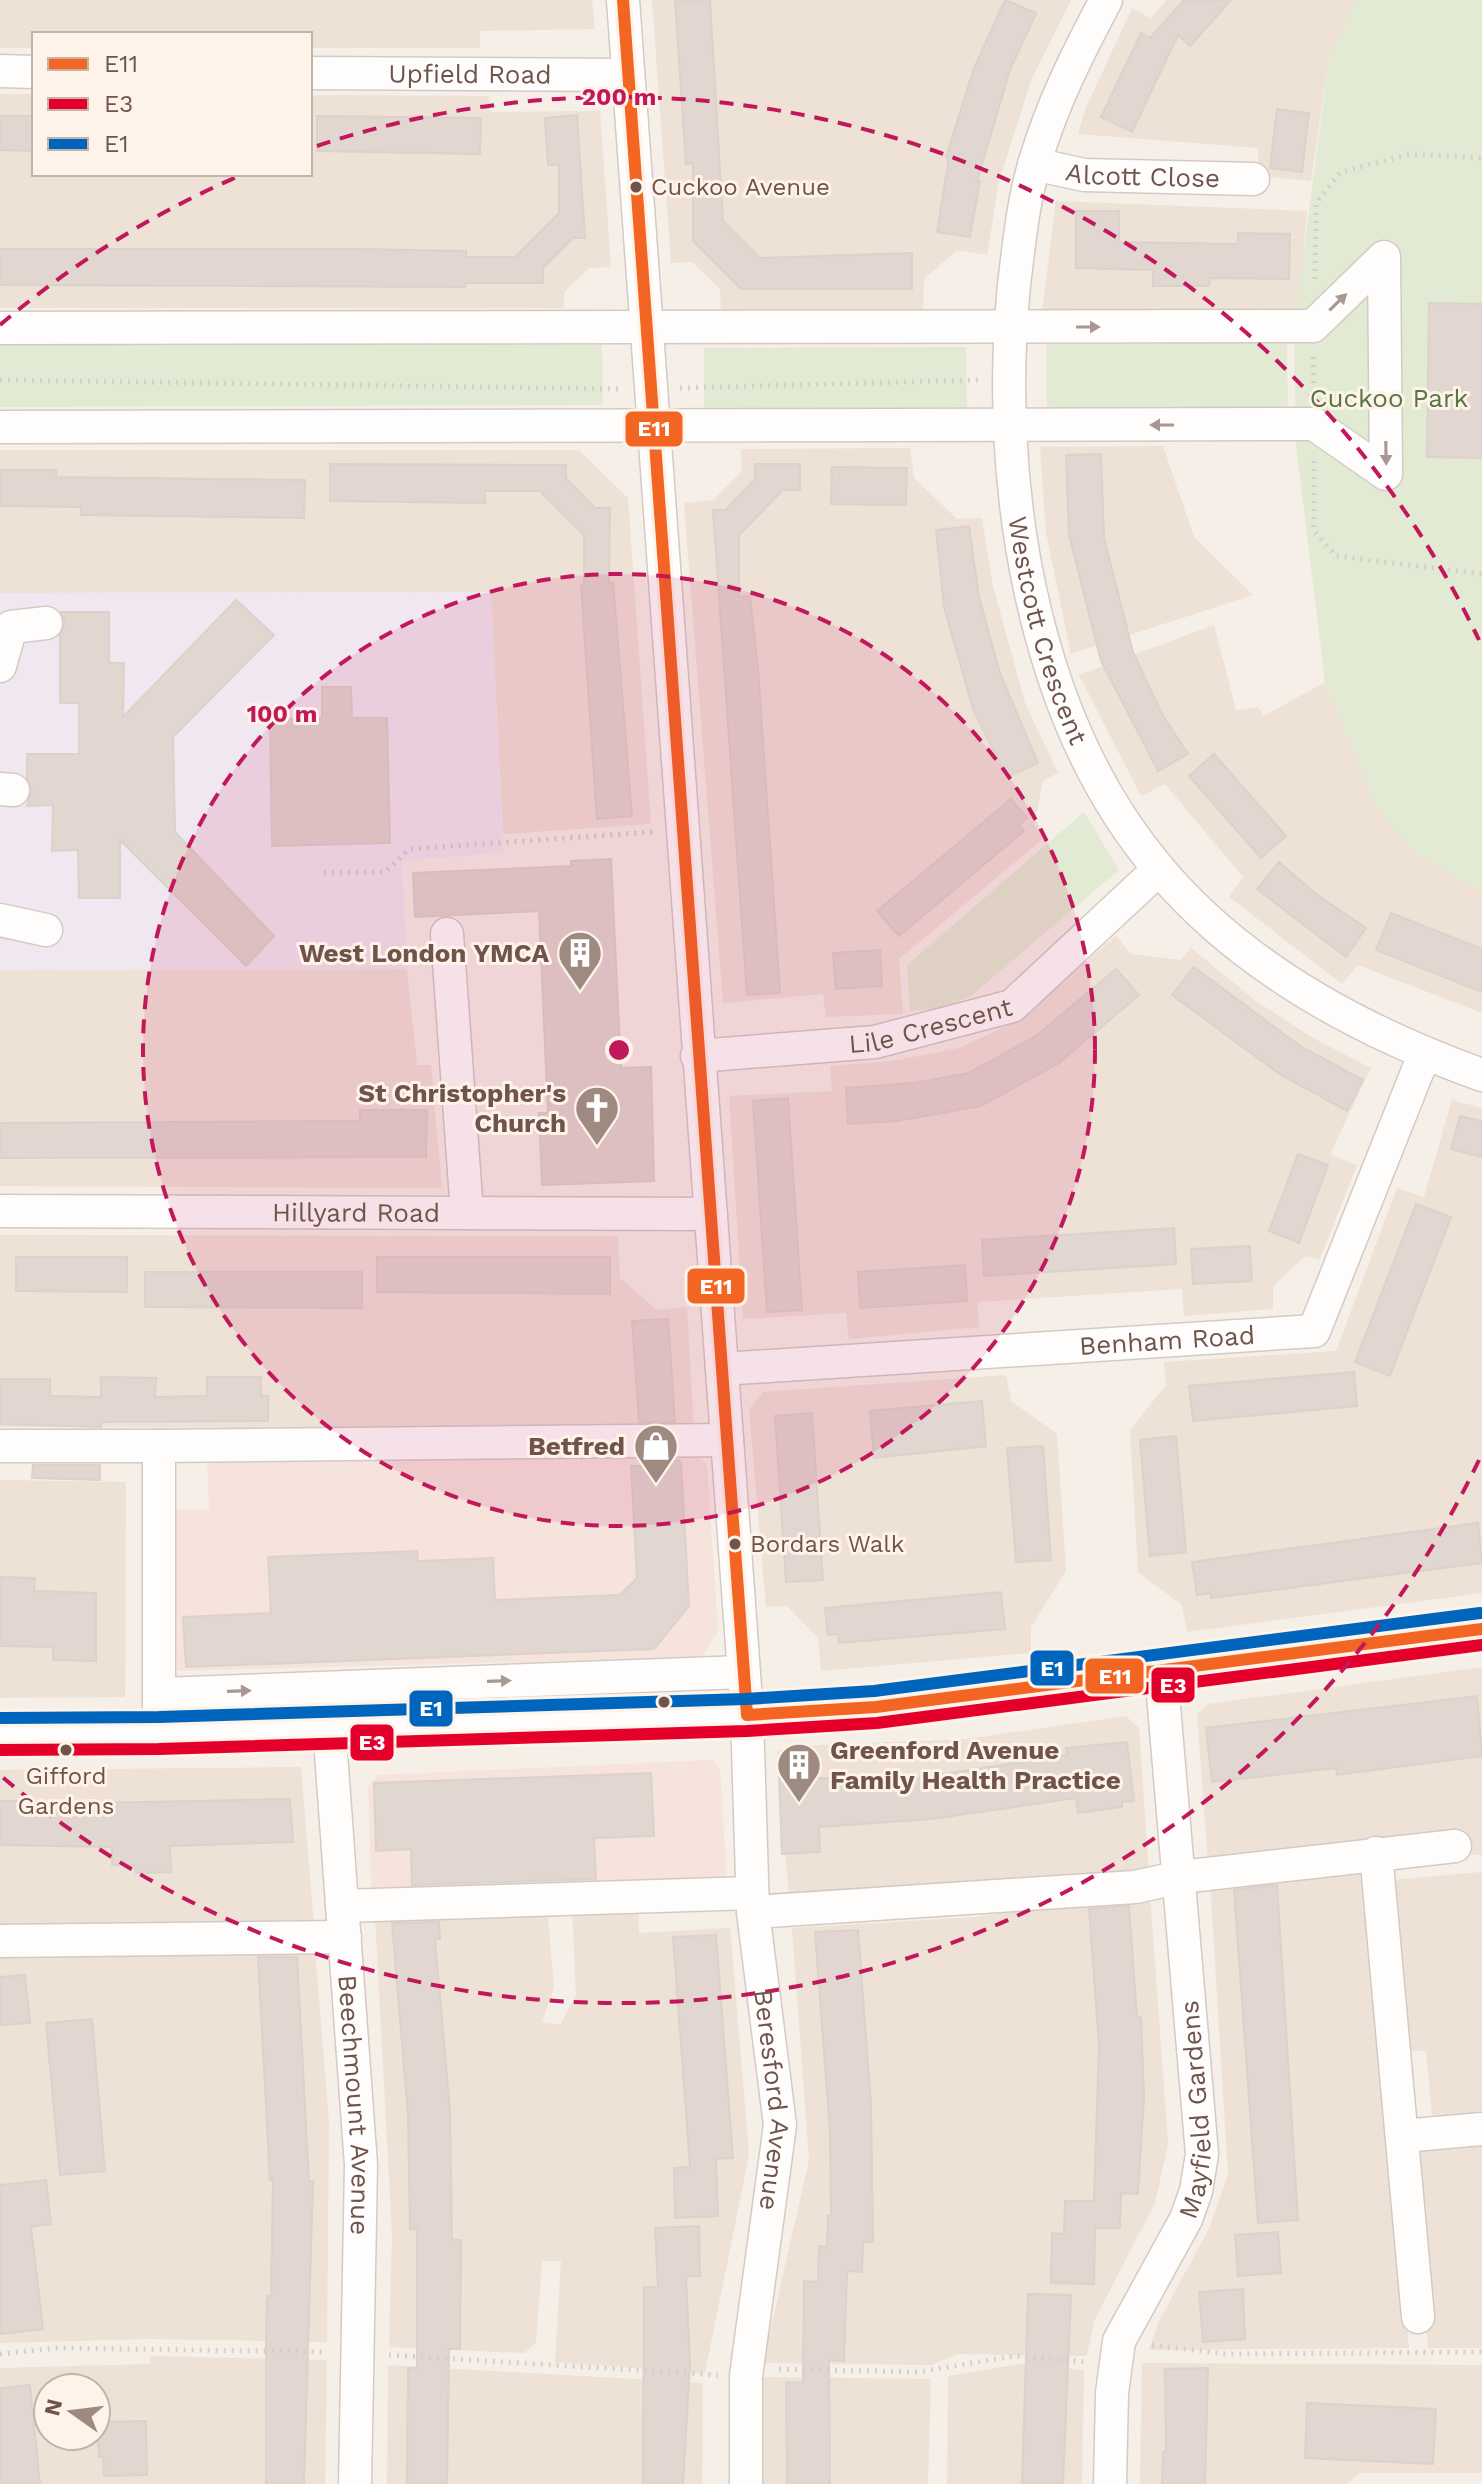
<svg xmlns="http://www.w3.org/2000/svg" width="1482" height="2484" viewBox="0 0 1482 2484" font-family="'Work Sans',sans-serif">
  <rect width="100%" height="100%" fill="#f5efe8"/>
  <!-- residential -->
  <path fill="#eee1d6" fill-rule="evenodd" d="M0,0H592L595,29L480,31V48H310V34H34V48H0Z
    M652,0H1071L1032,78L999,181L987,255L957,250L924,279L923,312L721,314L720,289L692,262L671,263Z
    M1167,0H1357L1329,58L1311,181L1258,176V148L1078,134L1085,110L1132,8L1150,18Z
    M0,94H34V174H310V95L489,96L490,112L600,111L611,267L589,268L564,292V308H0Z
    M1056,201L1307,211L1298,315L1042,312Z
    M1163,446L1194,537L1253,595L1071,654L1046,533L1040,447Z
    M910,448L914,478L957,519L982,518L993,586L1025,703L1058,773L1043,781L1034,824L1044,838L899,959L903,1014L826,1017L823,994L723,1003L684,503L713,500L742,471L741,449Z
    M0,450H579L628,498L651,824L503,834L491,592L0,593Z
    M1214,625L1236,710L1258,707L1264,716L1325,682L1377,808L1419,855L1482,892V1013L1358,965L1342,984L1229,897L1243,877L1165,784L1141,796L1079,675Z
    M1116,936L1131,954L1181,960L1191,948L1256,1001L1313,1038L1371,1068L1330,1154L1357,1165L1320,1259L1305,1256L1273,1286V1309L1184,1316L1182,1289L977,1302L979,1327L849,1339L846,1313L743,1319L729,1096L832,1091L830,1066L893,1061L959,1048L1013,1023Z
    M407,969L417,1065H431L442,1188L0,1186V970Z
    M1452,1100L1482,1108V1593L1187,1632L1182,1605L1138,1572L1130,1430L1166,1385L1164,1362L1336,1351L1397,1188L1424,1197Z
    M0,1235L618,1236L620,1278L657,1310L687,1307L694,1430L0,1427Z
    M1006,1375L1011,1401L1057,1434L1066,1571L1031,1627V1653L821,1671L818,1638L787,1606L766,1607L749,1409L763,1392Z
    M0,1480L126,1482L125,1697L0,1698Z
    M1482,1667V1855H1471L1468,1840L1208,1861L1197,1714L1208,1704Z
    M1126,1716L1139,1728L1149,1874L790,1908L777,1752L789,1746L967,1739Z
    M301,1767L314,1927L0,1932V1770Z
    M1353,1864L1367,1873L1409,2348L1149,2350L1159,2321L1209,2229L1228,2174L1210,1881Z
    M1482,1872V2122L1433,2125L1426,2051H1405L1391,1880Z
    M1150,1893L1168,2144L1155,2203L1094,2321L1087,2356L959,2354L931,2365L763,2363L809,2160L792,1928L976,1917Z
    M638,1903L639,1933L730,1928L749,2155L705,2373L555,2362L561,2261H542L536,2343L524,2353L389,2347L392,2235L375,1916L547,1907L554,1987L542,2022L560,2025L576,1995L572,1906Z
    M315,1948L329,2123L327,2342L149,2339L0,2343V1951Z
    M1482,2134V2348H1428L1412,2140Z
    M150,2356L327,2360L325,2484H0V2368L150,2364ZM48,2388H96V2436H48Z
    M1142,2363L1482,2365V2473H1360L1347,2484H1140Z
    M1019,2364L1084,2370L1082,2484H947L948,2376Z
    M388,2365L703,2383L702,2484H387Z
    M763,2377L931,2379L928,2484H762Z"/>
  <!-- commercial -->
  <path fill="#f5e3dc" d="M694,1452L707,1465L718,1631L702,1657L177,1671L175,1509L209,1510L207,1455Z
    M712,1760L720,1770L727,1883L372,1902L368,1787L378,1775Z"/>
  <!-- education -->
  <path fill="#f0e7f0" d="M491,592L503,852L402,861L407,969L0,970V593Z"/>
  <!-- green -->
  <path fill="#e3ead3" d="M1357,0H1482V892L1419,855L1377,808L1325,682L1296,445L1294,326L1329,58Z
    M1287,341L1288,406L1047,410L1046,344Z
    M0,343L602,345L603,405L0,407Z
    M966,347L967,409L704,410V348Z
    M1084,812L1119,870L972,995L942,1008L910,1011L907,965Z"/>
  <!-- building -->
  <path fill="#e1d7d0" stroke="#ddd1cb" stroke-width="2" d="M675,0H710L723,221L760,258L912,253V289H741L693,241V163L686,164Z
    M1005,0L1036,13L1010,70L977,181H980L970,237L937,232L949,158L946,157L974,68Z
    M1184,0H1231L1190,46L1178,35L1132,132L1101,117L1141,33L1150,38Z
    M1277,109L1309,113L1302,172L1270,168Z
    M577,115L585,238H573L543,268V283H465V287L0,285V249H357L466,251V257H515L559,213V165H548L545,118Z
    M0,116H34V151L0,150Z
    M317,116L481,118L480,154L317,151Z
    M1076,211H1119V242L1238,244V233L1290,234L1289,279L1210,278L1209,286H1153V270L1076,268Z
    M1429,303L1482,304V458L1427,457Z
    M1101,454L1104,538L1133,652L1162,714L1188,754L1158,771L1101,661L1069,535L1066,455Z
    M330,464L566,465V478L595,508H610L609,583L613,582L632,816L597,819L581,585L584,584V535L540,491H485V503L330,501Z
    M755,464H800V490H783L739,535V597L750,596L758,668L780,993L747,995L713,510H725L755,479Z
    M832,467L907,468L906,505L831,504Z
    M0,470H56V477L305,480L304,518L81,515V507L0,506Z
    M969,526L979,597L1000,673L1038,763L1007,777L973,709L944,607L936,530Z
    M236,600L274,635L173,737L175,832L274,936L246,966L120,840V898H79L78,850L52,851L53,805L27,806L32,791L27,778V754H79V703H60V635L65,622L61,612H109V663H124L123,717Z
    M322,687H351L352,718H387L390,843L272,846L270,720L322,718Z
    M1214,754L1286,836L1261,858L1189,776Z
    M1011,799L1027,818L1019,825L1024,831L899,936L877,911Z
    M611,859L621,1068L651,1067L654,1181L542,1185L539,1113H548L539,911L415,917L413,873L571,866V861Z
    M1279,862L1316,894L1366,928L1346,957L1257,889Z
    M1391,913L1482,949V992L1376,950Z
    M880,950L882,986L836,989L833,953Z
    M1194,967L1300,1046L1363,1080L1347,1111L1281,1075L1172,995Z
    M1116,969L1139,995L1059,1063L981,1106L897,1121L848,1124L846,1088L914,1083L969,1073L1036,1036Z
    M788,1098L802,1310L767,1312L753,1101Z
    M360,1110H427L426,1157L0,1158V1123L360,1121Z
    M1460,1116L1482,1121V1157L1451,1149Z
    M1298,1154L1328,1165L1299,1243L1269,1231Z
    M1416,1204L1451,1217L1390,1376L1355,1362Z
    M1174,1228L1176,1264L984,1276L982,1240Z
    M1250,1246L1252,1281L1193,1284L1191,1249Z
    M16,1257H127V1292L16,1291Z
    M377,1257H610V1294L377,1292Z
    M965,1265L967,1301L860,1308L858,1272Z
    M145,1272H362V1308L145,1307Z
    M668,1319L675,1422H639L632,1321Z
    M1354,1372L1357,1406L1193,1421L1189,1386Z
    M101,1377L156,1378L155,1397L207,1396V1377H261V1396H268V1421L101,1422V1427L0,1424V1379H50V1396L101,1397Z
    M982,1401L986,1446L874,1458L870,1411Z
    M812,1413L823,1580L786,1582L775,1416Z
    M1176,1436L1186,1552L1150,1556L1140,1440Z
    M1043,1446L1051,1560L1016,1562L1007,1448Z
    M641,1460H679L681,1463L689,1606L654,1649L186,1667L183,1617L271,1613L268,1557L417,1551L418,1561L493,1558L495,1600L620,1595L637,1578L631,1466H642Z
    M33,1465H100V1480L32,1478Z
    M1478,1523L1482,1563L1211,1598V1593L1197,1595L1192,1562Z
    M0,1577L35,1578L34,1591L96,1593V1661L53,1660V1647L0,1646Z
    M1001,1592L1005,1629L839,1643L838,1634L828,1635L825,1608Z
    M1477,1696L1482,1756L1337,1775L1336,1768L1212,1782L1206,1728Z
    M1127,1742L1134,1801L1122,1802V1807L1078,1813L1076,1798L931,1819L819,1827L820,1852L782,1854L779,1777L905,1780L1067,1755L1066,1748Z
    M651,1773L654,1836L594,1838L596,1879L412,1885L411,1849L376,1851L374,1783Z
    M290,1799L293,1842L170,1846L171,1872L136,1873L134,1865H112V1847L0,1845V1801H44V1804Z
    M1277,1885L1298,2220L1258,2223L1234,1890Z
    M1129,1906L1137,2017H1141L1144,2097L1138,2194L1121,2193L1120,2228H1095L1094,2284L1051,2283L1052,2233L1064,2234L1065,2201H1094L1099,2045L1089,1909Z
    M439,1922L440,1939H435L450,2111L452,2240H461L460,2349H449L447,2484H407L408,2368H417V2229H410L408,2114L392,1923Z
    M858,1930L871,2105L873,2242H863L862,2272L847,2271L844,2361L829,2360L830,2484H787L786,2382L803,2383L804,2281L818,2282L819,2246L827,2247L828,2216H831L830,2132L815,1932Z
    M716,1935L733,2158L716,2159L718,2216L675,2218L674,2168L690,2167L673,1937Z
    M258,1957H297L309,2181H313L304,2484H266V2341L267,2296L271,2297L273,2180H270Z
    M25,1975L30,2023L0,2025V1977Z
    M92,2019L105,2171L60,2175L46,2023Z
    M46,2180L51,2224L31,2227L43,2329L0,2334V2185Z
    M699,2226L700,2276H686L690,2365L683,2484H643L644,2287H658L655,2228Z
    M1278,2232L1281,2273L1238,2276L1235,2235Z
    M1243,2289L1245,2339L1203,2342L1199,2292Z
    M1028,2294L1071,2295L1063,2484H1022Z
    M1208,2368L1205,2484H1162L1163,2452H1166L1165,2369Z
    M30,2385L40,2484H0V2388Z
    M1307,2403L1436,2409L1433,2464L1305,2458Z
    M146,2421L147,2475L104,2476L103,2457H99L97,2422Z"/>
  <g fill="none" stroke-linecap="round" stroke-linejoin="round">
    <!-- minor casing -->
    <g stroke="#d4cac5" stroke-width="35">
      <g id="minor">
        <path id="s1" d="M623,0L747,1715L753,1912L780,2125L746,2376V2484"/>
        <path id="s2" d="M1106,0C1078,53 1052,104 1035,162C1023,201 1019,244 1014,285C995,478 1029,716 1159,869C1243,969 1362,1032 1482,1075"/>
        <path d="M0,71L34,72"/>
        <path id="s3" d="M310,73L628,75"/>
        <path id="s4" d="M1034,164L1084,175L1253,179"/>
        <path d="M0,328L1313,326L1384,257L1386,474L1314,424L0,427"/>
        <path d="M0,666L11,627L46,623"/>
        <path d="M0,789L13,790"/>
        <path d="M0,920L46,930"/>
        <path d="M447,934L467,1213"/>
        <path id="s5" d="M697,1056L875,1042L1012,1006L1159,869"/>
        <path id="s6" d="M0,1211L711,1214"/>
        <path id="s7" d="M722,1369L1314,1331L1424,1055"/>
        <path d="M0,1446H159"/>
        <path d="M161,1694L743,1672"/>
        <path id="s8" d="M329,1726L361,2165L355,2484"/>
        <path d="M159,1733V1446L727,1440"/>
        <path d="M0,1734L159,1733L747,1715L876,1707L1482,1629"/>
        <path d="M1376,1853L1418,2317"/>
        <path d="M342,1906L752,1893"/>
        <path d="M753,1912L1135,1887L1181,1877L1455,1846"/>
        <path d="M0,1941L345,1937"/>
        <path d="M1414,2135L1482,2129"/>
        <path id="s9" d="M1110,2484L1112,2393L1119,2341L1186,2219L1196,2191L1202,2154L1161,1671"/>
      </g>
    </g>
    <!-- path -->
    <path stroke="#d6ceca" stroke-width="5" stroke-dasharray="2 6" stroke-linecap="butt" d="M1315,279L1316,203L1341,172L1410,154L1482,158
      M1313,357L1314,395
      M0,380L622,389
      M680,388L978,380
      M1314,461V531L1336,556L1482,574
      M324,873L385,872L409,849L653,832
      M1152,2345L1226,2354L1482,2352
      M0,2354L56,2348L327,2352
      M389,2355L718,2375
      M779,2369L918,2372L1014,2356L1088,2362"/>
    <!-- minor -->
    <use href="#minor" stroke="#fefdfc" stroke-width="32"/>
    <!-- bus-1 casing -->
    <g stroke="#fef3e8" stroke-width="18">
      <path id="bus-1" d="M623,0L747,1715
        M747,1715L876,1707L1482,1629"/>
    </g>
    <!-- bus-2 casing -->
    <g stroke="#fef3e8" stroke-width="18">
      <path id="bus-2" d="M0,1750L159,1749L747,1731L877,1723L1482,1645"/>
    </g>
    <!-- bus-3 casing -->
    <g stroke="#fef3e8" stroke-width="18">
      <path id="bus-3" d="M0,1718L159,1717L746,1699L874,1691L1480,1613"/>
    </g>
    <!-- bus-1 -->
    <use href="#bus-1" stroke="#f26522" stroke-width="12"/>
    <!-- bus-2 -->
    <use href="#bus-2" stroke="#e4002b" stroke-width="12"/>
    <!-- bus-3 -->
    <use href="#bus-3" stroke="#0065bd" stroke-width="12"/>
  </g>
  <!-- one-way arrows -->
  <defs><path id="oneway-solid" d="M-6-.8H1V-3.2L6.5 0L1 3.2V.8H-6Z" transform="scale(2)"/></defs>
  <g fill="#a99892">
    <use href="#oneway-solid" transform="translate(1338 302) rotate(-44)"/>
    <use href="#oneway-solid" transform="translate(1088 327)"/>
    <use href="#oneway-solid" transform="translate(1162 425) rotate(180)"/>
    <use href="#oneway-solid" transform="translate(1386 453) rotate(89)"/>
    <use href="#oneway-solid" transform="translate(499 1681) rotate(-2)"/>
    <use href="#oneway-solid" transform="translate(239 1691) rotate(-2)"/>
  </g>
  <!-- distance rings -->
  <circle cx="619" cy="1050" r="476" fill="#c2185b" fill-opacity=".12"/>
  <g fill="none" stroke="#c2185b" stroke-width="4" stroke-dasharray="14 10">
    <circle cx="619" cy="1050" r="476"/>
    <path d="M1479 1460A953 953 0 0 1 0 1775M0 325A953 953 0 0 1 239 176M317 146A953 953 0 0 1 1479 640"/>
  </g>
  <!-- icons -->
  <defs>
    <g id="building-pin" transform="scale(2.3)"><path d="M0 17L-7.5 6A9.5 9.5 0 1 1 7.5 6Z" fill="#9f8a82" stroke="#fef3e8"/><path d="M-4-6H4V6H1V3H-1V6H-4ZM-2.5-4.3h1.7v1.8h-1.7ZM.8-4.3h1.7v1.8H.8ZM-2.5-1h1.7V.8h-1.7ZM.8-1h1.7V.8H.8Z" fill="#fff"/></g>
    <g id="church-pin" transform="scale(2.3)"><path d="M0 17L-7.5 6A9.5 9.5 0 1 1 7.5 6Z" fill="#9f8a82" stroke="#fef3e8"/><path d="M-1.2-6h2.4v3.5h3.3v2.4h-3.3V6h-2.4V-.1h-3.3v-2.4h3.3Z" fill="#fff"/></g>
    <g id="shop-pin" transform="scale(2.3)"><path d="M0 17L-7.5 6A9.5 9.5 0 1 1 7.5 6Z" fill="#9f8a82" stroke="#fef3e8"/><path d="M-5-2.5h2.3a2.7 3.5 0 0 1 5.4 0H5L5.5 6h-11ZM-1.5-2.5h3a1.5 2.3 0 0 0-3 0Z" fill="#fff"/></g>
  </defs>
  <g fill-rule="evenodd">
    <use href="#building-pin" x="580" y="953"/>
    <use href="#church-pin" x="597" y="1108"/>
    <use href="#shop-pin" x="656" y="1446"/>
    <use href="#building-pin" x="799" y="1765"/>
  </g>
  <!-- markers -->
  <g fill="#70544b" stroke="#fef3e8" stroke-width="3">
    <circle cx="636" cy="187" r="7"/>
    <circle cx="735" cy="1544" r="7"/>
    <circle cx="664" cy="1702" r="7"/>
    <circle cx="66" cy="1750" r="7"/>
  </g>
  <g text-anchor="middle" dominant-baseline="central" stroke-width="6" stroke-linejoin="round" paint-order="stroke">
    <!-- bus labels -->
    <g font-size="24" fill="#70544b" stroke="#fef3e8" text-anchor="start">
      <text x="651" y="187">Cuckoo Avenue</text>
      <text x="750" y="1544">Bordars Walk</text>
      <text x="66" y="1776" text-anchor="middle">Gifford<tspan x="66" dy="30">Gardens</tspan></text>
    </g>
    <!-- street labels -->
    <g font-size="26" fill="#70544b" stroke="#fef3e8">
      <text stroke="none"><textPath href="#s3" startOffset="160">Upfield Road</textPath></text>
      <text stroke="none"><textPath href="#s4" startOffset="110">Alcott Close</textPath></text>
      <text stroke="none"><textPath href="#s2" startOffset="652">Westcott Crescent</textPath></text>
      <text stroke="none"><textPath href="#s5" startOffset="236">Lile Crescent</textPath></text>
      <text stroke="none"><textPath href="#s6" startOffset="356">Hillyard Road</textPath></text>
      <text stroke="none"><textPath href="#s7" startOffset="446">Benham Road</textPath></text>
      <text stroke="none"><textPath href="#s1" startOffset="2106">Beresford Avenue</textPath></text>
      <text stroke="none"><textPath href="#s8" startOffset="380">Beechmount Avenue</textPath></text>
      <text stroke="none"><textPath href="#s9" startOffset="394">Mayfield Gardens</textPath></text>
    </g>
    <!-- park labels -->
    <g font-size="26" fill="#587543" stroke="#fef3e8">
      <text x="1389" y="398">Cuckoo Park</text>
    </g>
    <!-- poi labels -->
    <g font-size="26" font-weight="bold" fill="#70544b" stroke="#fef3e8" text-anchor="end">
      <text x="549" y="953">West London YMCA</text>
      <text x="566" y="1093">St Christopher's<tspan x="566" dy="30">Church</tspan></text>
      <text x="625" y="1446">Betfred</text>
      <text x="830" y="1750" text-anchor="start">Greenford Avenue<tspan x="830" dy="30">Family Health Practice</tspan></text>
    </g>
  </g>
  <circle cx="619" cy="1050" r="12" fill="#c2185b" stroke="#fef3e8" stroke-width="4"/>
  <g font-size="24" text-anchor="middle" font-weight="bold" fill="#c2185b" stroke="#fef3e8" stroke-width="6" stroke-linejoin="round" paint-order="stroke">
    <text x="619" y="105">200 m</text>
    <text x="282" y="722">100 m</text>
  </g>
  <g stroke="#fef3e8" stroke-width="3">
    <rect x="624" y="410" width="60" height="38" rx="8" fill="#f26522"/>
    <rect x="686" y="1267" width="60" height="38" rx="8" fill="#f26522"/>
    <rect x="1029" y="1649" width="46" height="38" rx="8" fill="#0065bd"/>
    <rect x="1084" y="1657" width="61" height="38" rx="8" fill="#f26522"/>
    <rect x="1150" y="1666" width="46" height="38" rx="8" fill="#e4002b"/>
    <rect x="408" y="1689" width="46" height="39" rx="8" fill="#0065bd"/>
    <rect x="349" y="1723" width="46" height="39" rx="8" fill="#e4002b"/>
  </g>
  <g font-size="22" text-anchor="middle" font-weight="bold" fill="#fff">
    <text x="654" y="436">E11</text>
    <text x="716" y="1294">E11</text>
    <text x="1052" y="1676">E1</text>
    <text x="1115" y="1684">E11</text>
    <text x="1173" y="1693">E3</text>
    <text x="431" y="1716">E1</text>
    <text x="372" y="1750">E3</text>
  </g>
  <!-- legend -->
  <rect x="32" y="32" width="280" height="144" fill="#fef3e8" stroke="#c5b3a9" stroke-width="2"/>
  <rect x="48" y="58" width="40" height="12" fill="#f26522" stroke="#c5b3a9" stroke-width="2"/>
  <text x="104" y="72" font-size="24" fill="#70544b">E11</text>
  <rect x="48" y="98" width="40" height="12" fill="#e4002b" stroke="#c5b3a9" stroke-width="2"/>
  <text x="104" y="112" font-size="24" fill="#70544b">E3</text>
  <rect x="48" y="138" width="40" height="12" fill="#0065bd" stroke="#c5b3a9" stroke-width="2"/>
  <text x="104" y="152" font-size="24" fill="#70544b">E1</text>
  <!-- north arrow -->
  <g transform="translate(72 2412) rotate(284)"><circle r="38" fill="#fef3e8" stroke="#c5b3a9" stroke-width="2"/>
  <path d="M0-6L14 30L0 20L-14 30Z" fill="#9f8a82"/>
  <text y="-12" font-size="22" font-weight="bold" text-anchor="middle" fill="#70544b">N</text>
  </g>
</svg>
